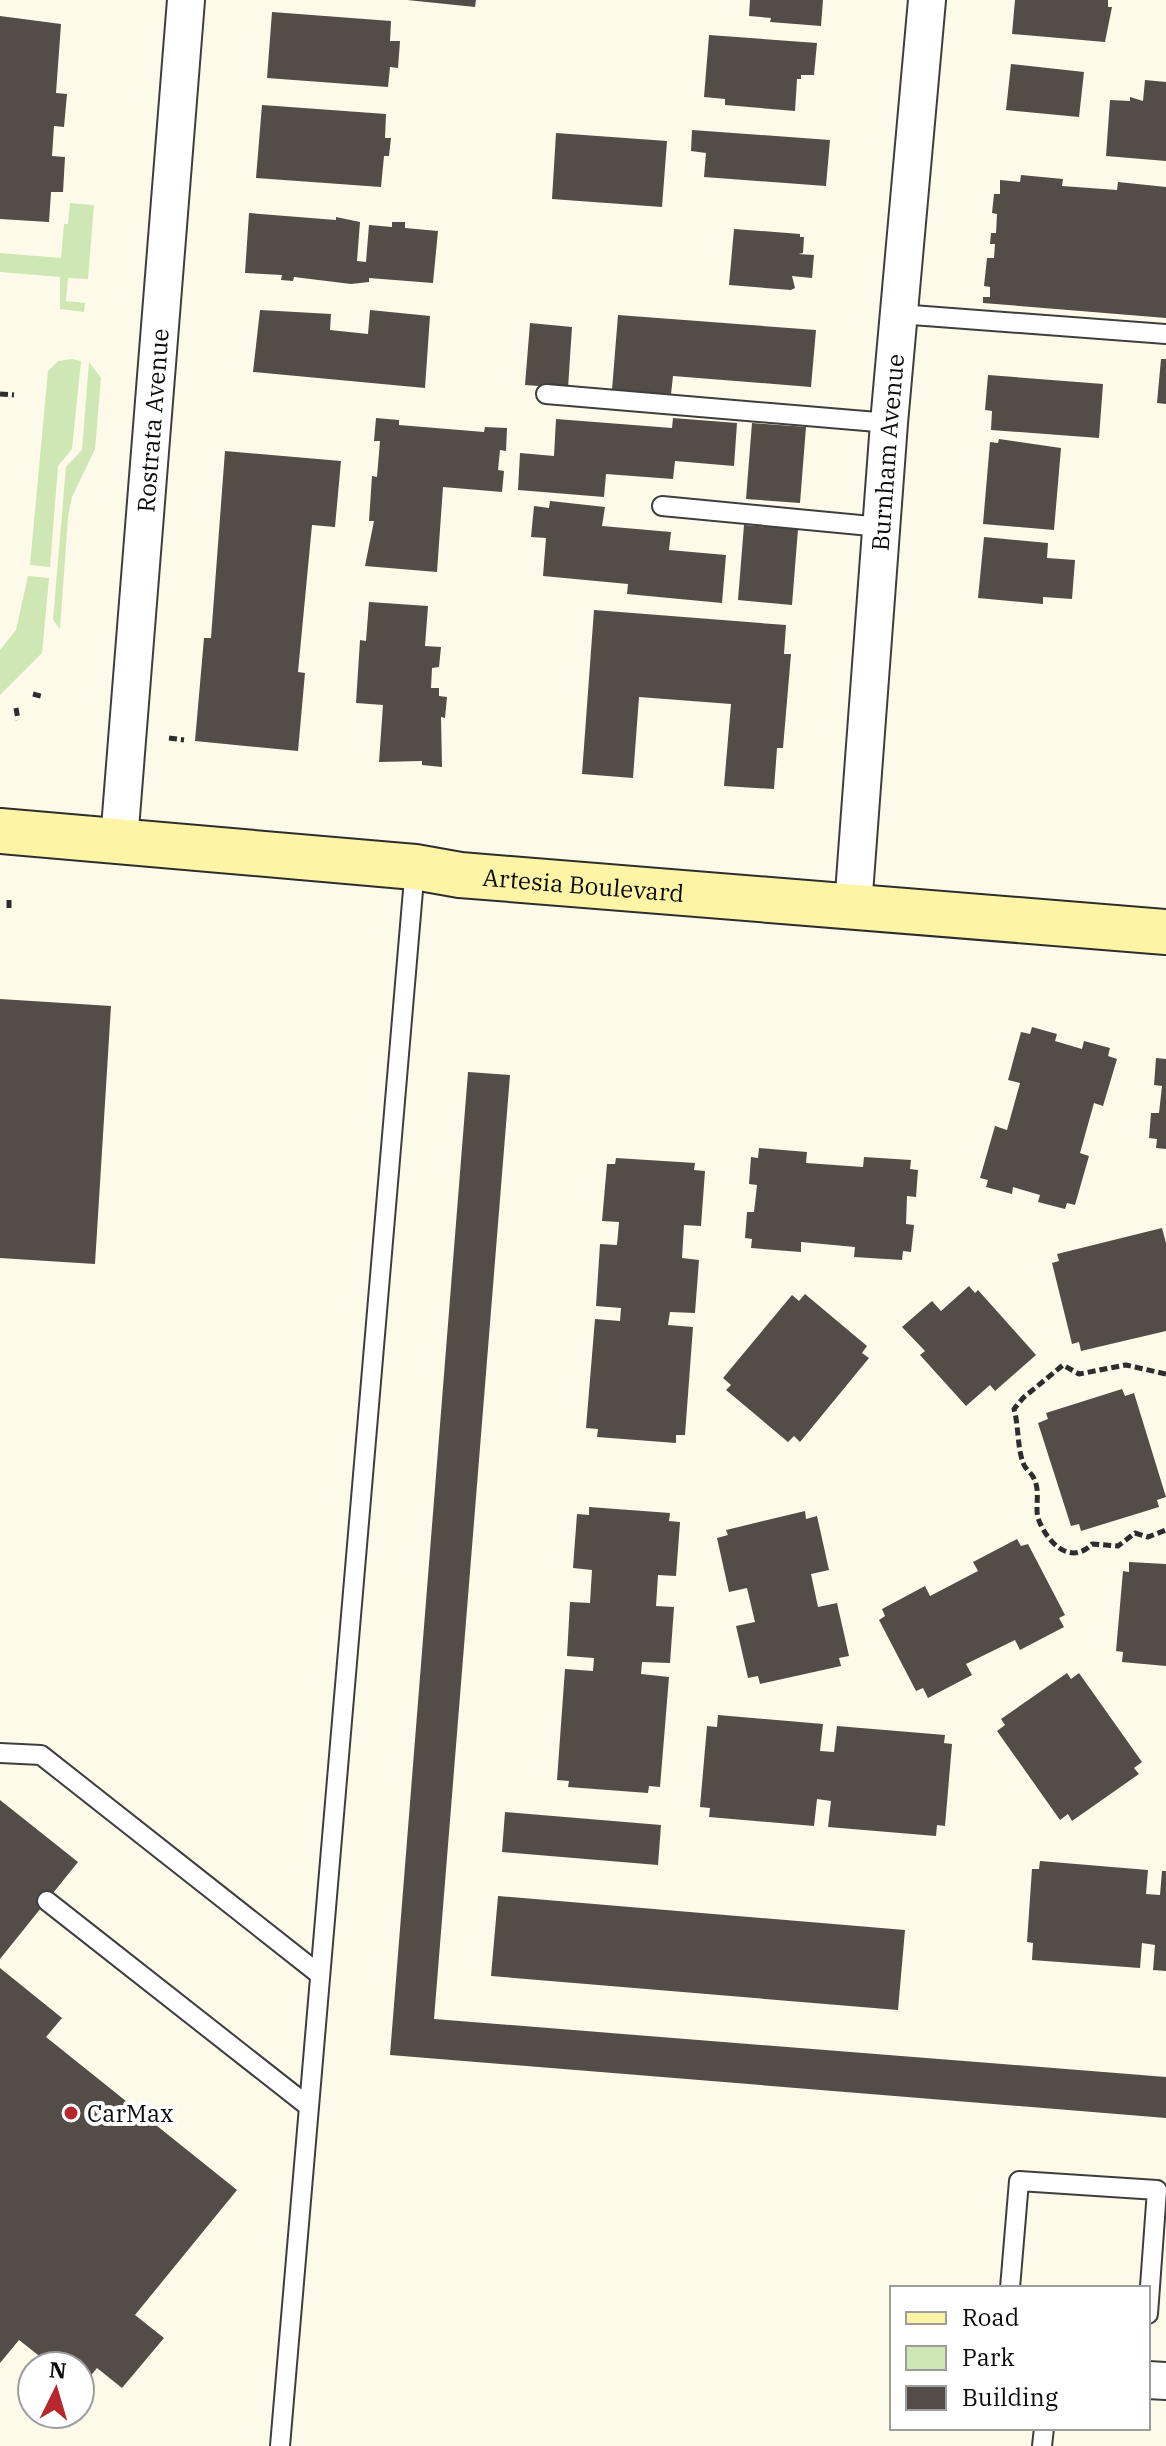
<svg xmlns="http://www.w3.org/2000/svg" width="1166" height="2446" viewBox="0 0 1166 2446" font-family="'IBM Plex Serif',serif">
  <rect width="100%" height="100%" fill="#fefae9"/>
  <!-- green -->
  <path fill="#cee7b5" d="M70,203L94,205L88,279L68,278L66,301L85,303L84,312L60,309V277L0,272V253L61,258L64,224H68Z
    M72,359L81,361L72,449L58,466L50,567L30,565L48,371L58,361Z
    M89,362L101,378L95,449L72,497L68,517L60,629L53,620L66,467L82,450Z
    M28,576L49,578L42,653L0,695V650L16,630Z"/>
  <!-- building -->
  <path fill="#534c47" d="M407,0H476L475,7Z
    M750,0H823L821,26L770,22L771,18L749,16Z
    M1015,0H1108V7H1112L1105,42L1012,34Z
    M272,12L391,21L390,41H400L398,68L390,67L388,87L267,78Z
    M0,16L61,24L56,93L67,94L64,127L54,126L52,156L65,157L63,192H51L49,222L0,219Z
    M709,35L817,43L814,75H801V79H797L795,111L725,105V99L704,97Z
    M1011,64L1084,72L1079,117L1006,110Z
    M1145,80L1166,82V161L1106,156L1110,100L1130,101V97L1143,101Z
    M262,105L386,114L385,138H391L389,156H384L381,187L256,178Z
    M692,130L830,140L826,186L704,177L706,153L691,151Z
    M556,133L667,141L662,207L552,199Z
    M1021,175L1063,179L1062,186L1117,190L1118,182L1166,187V318L983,303V297H990V287L984,286L987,258H994L995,244H990L991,233H996L997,214L992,213L994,194H1000V180L1020,182Z
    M249,213L336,220V217L360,222L357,261L366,262L369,225L392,227V222H405V228L438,231L433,283L369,278V282L351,284L294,277L293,281L281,280L282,275L245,273Z
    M734,229L800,234V237H804L803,253L798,254L814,255L812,278L792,276L795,288L791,290L729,285Z
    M260,310L331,314L330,330L368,334L370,310L430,316L425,388L253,372Z
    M618,315L816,330L811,387L673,376L671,394L612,390Z
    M530,323L572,327L568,388L525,385Z
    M1161,359H1166V404L1157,403Z
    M988,375L1103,384L1099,438L991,430L992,411L985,410Z
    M376,418L399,420V425L484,432L485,427L507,428L506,451L500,450L498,470L504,471L502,492L443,487L437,572L365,566L374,521H369L372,476L377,477L380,441H374Z
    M673,418L737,423L734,466L675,461L673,479L606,474L604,497L518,490L520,453L554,456L556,419L672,428Z
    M752,423L806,427L800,503L746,499Z
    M999,439L1061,448L1054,530L983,524L990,442L998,443Z
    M225,451L341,461L335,527L312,525L298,672L305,673L298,751L195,741L204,638H211Z
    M550,501L605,507L602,526L671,532L669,550L726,555L722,603L627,594L628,584L543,576L546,538L531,537L534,506L549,508Z
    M744,525L798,529L792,605L738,600Z
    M984,537L1048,543L1047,558L1075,560L1072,599L1043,597V604L978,598Z
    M369,602L428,606L425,646L441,647L439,667L432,668L431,688H439V696L447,697L445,718L441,717L442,767L422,765V761L379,762L383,705L356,703L360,640L366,641Z
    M594,610L786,625L784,654H791L783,748H777L774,789L724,786L731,704L639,697L633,778L582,774Z
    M0,999L111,1006L95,1264L0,1258Z
    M1032,1027L1057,1034L1055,1041L1082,1049L1084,1041L1110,1048L1108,1056L1117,1059L1103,1106L1094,1103L1080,1153L1089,1156L1075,1205L1067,1203L1065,1209L1038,1202L1040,1195L1013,1187L1012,1194L986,1187L988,1180L980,1178L995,1126L1007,1130L1020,1083L1008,1080L1021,1032L1030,1034Z
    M1156,1058L1166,1059V1149L1156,1148L1157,1139L1149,1138L1151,1113H1159L1162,1086L1154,1085Z
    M468,1072L510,1075L434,2019L1166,2077V2118L390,2055Z
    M759,1148L807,1152L806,1163L863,1167L864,1157L911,1160L910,1169L918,1170L916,1197L907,1196L906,1224L914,1225L911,1252L903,1251L902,1260L854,1257L855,1247L801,1242V1252L751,1248L752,1239L745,1238L747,1212H754L757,1185L749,1184L751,1157L758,1158Z
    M616,1158L695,1163L694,1170L705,1171L701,1226L684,1225L682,1258L699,1260L695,1313L670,1312L668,1325L693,1327L685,1435H676V1443L597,1437L598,1429L586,1428L595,1319L620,1321L621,1308L596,1306L600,1244L617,1245L619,1222L602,1221L607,1164H615Z
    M1162,1228L1166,1243V1331L1081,1351L1079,1342L1072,1344L1052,1263L1059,1261L1057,1254Z
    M969,1286L975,1293L978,1290L1036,1355L995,1391L990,1385L966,1406L920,1355L925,1351L902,1327L932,1301L941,1311Z
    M805,1294L867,1346L862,1353L869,1358L800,1442L794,1436L788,1442L726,1390L731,1385L723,1378L792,1295L799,1301Z
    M1122,1389L1125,1396L1134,1393L1166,1497L1157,1500L1159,1507L1081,1531L1079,1524L1071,1526L1038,1423L1048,1419L1046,1413Z
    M589,1507L670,1513L669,1521L680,1522L676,1576L658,1575L656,1606L674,1607L670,1663L642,1662L641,1674L669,1677L660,1787L649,1786L648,1793L568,1787L569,1781L557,1780L565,1669L593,1671L594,1658L567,1656L570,1602L590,1603L592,1570L573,1568L577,1514L589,1515Z
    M805,1511L806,1519L817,1516L829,1570L811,1574L818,1607L837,1603L849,1656L839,1658L841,1666L760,1684L758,1676L748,1678L736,1626L755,1622L747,1588L729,1592L717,1538L728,1535L726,1530Z
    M1017,1539L1021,1546L1028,1544L1065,1615L1059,1618L1064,1627L1020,1650L1015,1640L966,1664L972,1675L928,1698L923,1688L916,1691L879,1620L885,1616L882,1609L925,1586L930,1596L978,1571L973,1562Z
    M1129,1562L1166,1564V1666L1122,1662L1123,1652L1116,1651L1123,1571L1129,1572Z
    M1067,1673L1071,1679L1079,1673L1142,1762L1134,1768L1139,1774L1072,1821L1068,1814L1060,1820L997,1731L1005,1725L1001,1719Z
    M718,1715L823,1724L820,1751L834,1752L837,1726L945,1735L944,1743L952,1744L945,1826L937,1825L936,1836L828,1827L831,1801L817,1799L814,1826L709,1817L710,1808L700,1807L707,1726L717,1727Z
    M0,1800L78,1862L0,1959Z
    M505,1812L661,1825L658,1865L502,1852Z
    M1040,1861L1148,1870L1146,1894L1160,1895L1162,1871H1166V1971L1153,1970L1155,1945L1142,1943L1140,1968L1032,1960L1033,1943L1027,1942L1032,1869H1039Z
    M498,1896L905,1930L898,2010L491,1976Z
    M0,1968L62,2018L46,2037L237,2190L135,2315L164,2338L122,2388L97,2368L80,2389V2366H52L19,2340L0,2363Z"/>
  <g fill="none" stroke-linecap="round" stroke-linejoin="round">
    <!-- lane casing -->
    <g stroke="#3e3e3e" stroke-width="22">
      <path id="lane" d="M899,314L1166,334
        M546,394L889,423
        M662,506L881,527
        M0,1753L41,1755L319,1974
        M47,1901L308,2106
        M1010,2288L1019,2181L1157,2190L1148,2314
        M280,2446L415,867
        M1042,2446L1044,2428"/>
    </g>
    <!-- street casing -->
    <g stroke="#3e3e3e" stroke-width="40">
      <g id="street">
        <path id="s1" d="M119,841L186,0"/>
        <path id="s2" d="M853,907L889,423L927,0"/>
        <path d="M1148,2380L1166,2381"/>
      </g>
    </g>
    <!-- secondary casing -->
    <g stroke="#2d2d2d" stroke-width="48">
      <g id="secondary">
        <path id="s3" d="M0,831L415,867L460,875L1166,932"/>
      </g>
    </g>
    <!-- path -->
    <path stroke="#2d2d2d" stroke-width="5" stroke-dasharray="8 4" stroke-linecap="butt" d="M0,394L14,395
      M33,694L44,697
      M16,708L18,720
      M169,738L184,740
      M9,908V898
      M1166,1374L1126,1365L1079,1374L1063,1365L1023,1398L1014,1409C1019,1427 1017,1449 1024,1465C1027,1471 1033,1474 1035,1481C1040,1493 1035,1507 1038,1518C1046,1541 1070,1567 1092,1544L1118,1546L1135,1533L1148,1537L1166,1530"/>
    <!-- lane -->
    <use href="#lane" stroke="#fff" stroke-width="18"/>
    <!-- street -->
    <use href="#street" stroke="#fff" stroke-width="36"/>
    <!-- secondary -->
    <use href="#secondary" stroke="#fdf4a6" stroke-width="44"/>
  </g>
  <!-- markers -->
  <circle fill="#b6282d" stroke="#fff" stroke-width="3" cx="71" cy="2113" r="8"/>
  <g text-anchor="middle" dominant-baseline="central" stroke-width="8" stroke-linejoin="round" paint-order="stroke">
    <!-- street labels -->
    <g font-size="24" fill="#0b0b0b" stroke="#fff">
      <text stroke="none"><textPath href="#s1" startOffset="422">Rostrata Avenue</textPath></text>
      <text stroke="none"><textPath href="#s2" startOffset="456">Burnham Avenue</textPath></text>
      <text stroke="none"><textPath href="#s3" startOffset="586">Artesia Boulevard</textPath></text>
    </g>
    <!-- poi labels -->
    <g font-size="24" fill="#0b0b0b" stroke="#fff" text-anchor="start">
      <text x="87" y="2113">CarMax</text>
    </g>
  </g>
  <!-- legend -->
  <rect x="890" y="2286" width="260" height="144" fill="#ffffff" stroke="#9d9d9d" stroke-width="2"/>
  <rect x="906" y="2312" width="40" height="12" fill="#fdf4a6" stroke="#9d9d9d" stroke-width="2"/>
  <text x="962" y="2326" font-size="24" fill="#0b0b0b">Road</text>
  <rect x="906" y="2346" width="40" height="24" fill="#cee7b5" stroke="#9d9d9d" stroke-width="2"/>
  <text x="962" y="2366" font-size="24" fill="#0b0b0b">Park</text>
  <rect x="906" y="2386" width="40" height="24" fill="#534c47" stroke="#9d9d9d" stroke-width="2"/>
  <text x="962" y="2406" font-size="24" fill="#0b0b0b">Building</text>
  <!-- north arrow -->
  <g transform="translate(56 2390) rotate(5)"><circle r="38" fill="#ffffff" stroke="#9d9d9d" stroke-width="2"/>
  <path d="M0-6L14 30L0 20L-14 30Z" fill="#b6282d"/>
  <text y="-12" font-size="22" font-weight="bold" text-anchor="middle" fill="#0b0b0b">N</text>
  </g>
</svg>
